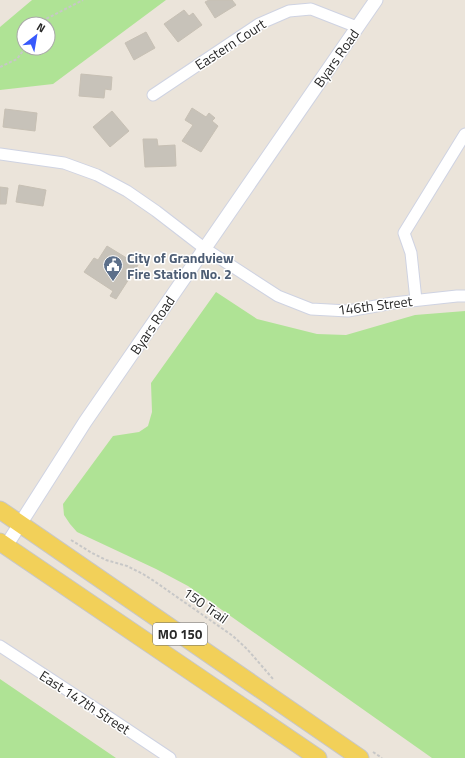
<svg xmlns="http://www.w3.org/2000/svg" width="465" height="758" viewBox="0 0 465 758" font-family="'Titillium Web',sans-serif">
  <rect width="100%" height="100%" fill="#ebe4da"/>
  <!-- green -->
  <path fill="#afe395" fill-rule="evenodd" d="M32,0H166L53,84L0,90V27ZM24,24H48V48H24Z
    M216,292L257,319L317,334L346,335L415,315L465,311V758H432L188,586L156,569L77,532L70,524L64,515L63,504L113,436L139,432L148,426L152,412L151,383Z
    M0,679L116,758H0Z"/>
  <!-- building -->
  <path fill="#c7c2b9" stroke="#c7c0b4" d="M209,0H232L236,5L215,18L205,2Z
    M184,10L189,16L193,13L202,25L178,42L164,24Z
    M146,32L155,48L134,60L125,43Z
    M81,74L112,77L111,90L105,89L104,98L79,96Z
    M192,108L206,117L209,113L215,118L212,121L218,126L201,152L182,141L193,125L185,120Z
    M5,109L37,113L35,131L3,127Z
    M112,111L129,131L110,147L93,127Z
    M143,139H157L158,146L175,145L176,166L145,167Z
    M19,185L46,190L43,206L16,202Z
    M0,187L8,188L6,204H0Z
    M107,246L138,265L116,299L110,296L113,291L84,272L94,258L98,260Z"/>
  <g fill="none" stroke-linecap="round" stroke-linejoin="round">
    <!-- minor casing -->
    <g stroke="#cfd3e2" stroke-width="13">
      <path id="minor" d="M153,95L259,24L289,11L311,9L357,27
        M0,154L64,163L97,175L127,191L156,211L204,248L278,296L311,309L348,311L393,303L457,296H465
        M416,300L411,253L404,233L465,134
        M0,646L107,716L170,758"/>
    </g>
    <!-- tertiary casing -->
    <g stroke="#cfd3e2" stroke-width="15">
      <path id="tertiary" d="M6,546L85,422L376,0"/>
    </g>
    <!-- primary casing -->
    <g stroke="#c7c7c7" stroke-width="19">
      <path id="primary" d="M0,510L360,758
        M0,542L318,758"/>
    </g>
    <!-- path -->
    <path stroke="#c7c7c7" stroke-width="2" stroke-dasharray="3 2" stroke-linecap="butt" d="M38,24L40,22L83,0
      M0,67L17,59L25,48
      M71,540L92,553L106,560L127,566L143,574L154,581L233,636L247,649L274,680
      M373,752L382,758"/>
    <!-- minor -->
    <use href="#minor" stroke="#fff" stroke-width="11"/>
    <!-- tertiary -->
    <use href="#tertiary" stroke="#fff" stroke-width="13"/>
    <!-- primary -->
    <use href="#primary" stroke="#f2d059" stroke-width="17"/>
  </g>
  <!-- icons -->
  <defs>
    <g id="civic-pin" transform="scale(1)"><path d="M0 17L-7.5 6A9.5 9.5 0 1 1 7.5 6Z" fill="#5c6f8a" stroke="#fff"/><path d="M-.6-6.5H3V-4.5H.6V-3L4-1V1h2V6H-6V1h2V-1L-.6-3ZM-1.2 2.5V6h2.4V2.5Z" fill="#fff"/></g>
  </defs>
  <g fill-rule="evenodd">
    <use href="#civic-pin" x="113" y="265"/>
  </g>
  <g text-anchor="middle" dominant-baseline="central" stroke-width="3" stroke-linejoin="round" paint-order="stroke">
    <!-- shield labels -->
    <rect fill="#fff" stroke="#696969" stroke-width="1" x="153" y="623" width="54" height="22" rx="3"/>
    <g font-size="13" font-weight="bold" fill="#292929">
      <text x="180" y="634">MO 150</text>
    </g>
    <!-- street labels -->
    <g font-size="14" fill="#292929" stroke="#fff">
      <text transform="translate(230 44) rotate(-33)">Eastern Court</text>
      <text transform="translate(336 58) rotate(-55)">Byars Road</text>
      <text transform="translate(375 305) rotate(-7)">146th Street</text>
      <text transform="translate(152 325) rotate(-56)">Byars Road</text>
      <text transform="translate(206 605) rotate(35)">150 Trail</text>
      <text transform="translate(85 702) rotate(33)">East 147th Street</text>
    </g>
    <!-- service labels -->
    <g font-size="14" font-weight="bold" fill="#4e5e75" stroke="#fff" text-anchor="start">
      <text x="127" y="257">City of Grandview<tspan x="127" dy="16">Fire Station No. 2</tspan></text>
    </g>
  </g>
  <!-- north arrow -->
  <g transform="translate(36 36) rotate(31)"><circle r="19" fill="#ffffff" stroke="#a9a9a9"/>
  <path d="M0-3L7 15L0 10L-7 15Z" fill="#3759fc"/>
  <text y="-6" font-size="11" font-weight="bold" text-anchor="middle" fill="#292929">N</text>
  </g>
</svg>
